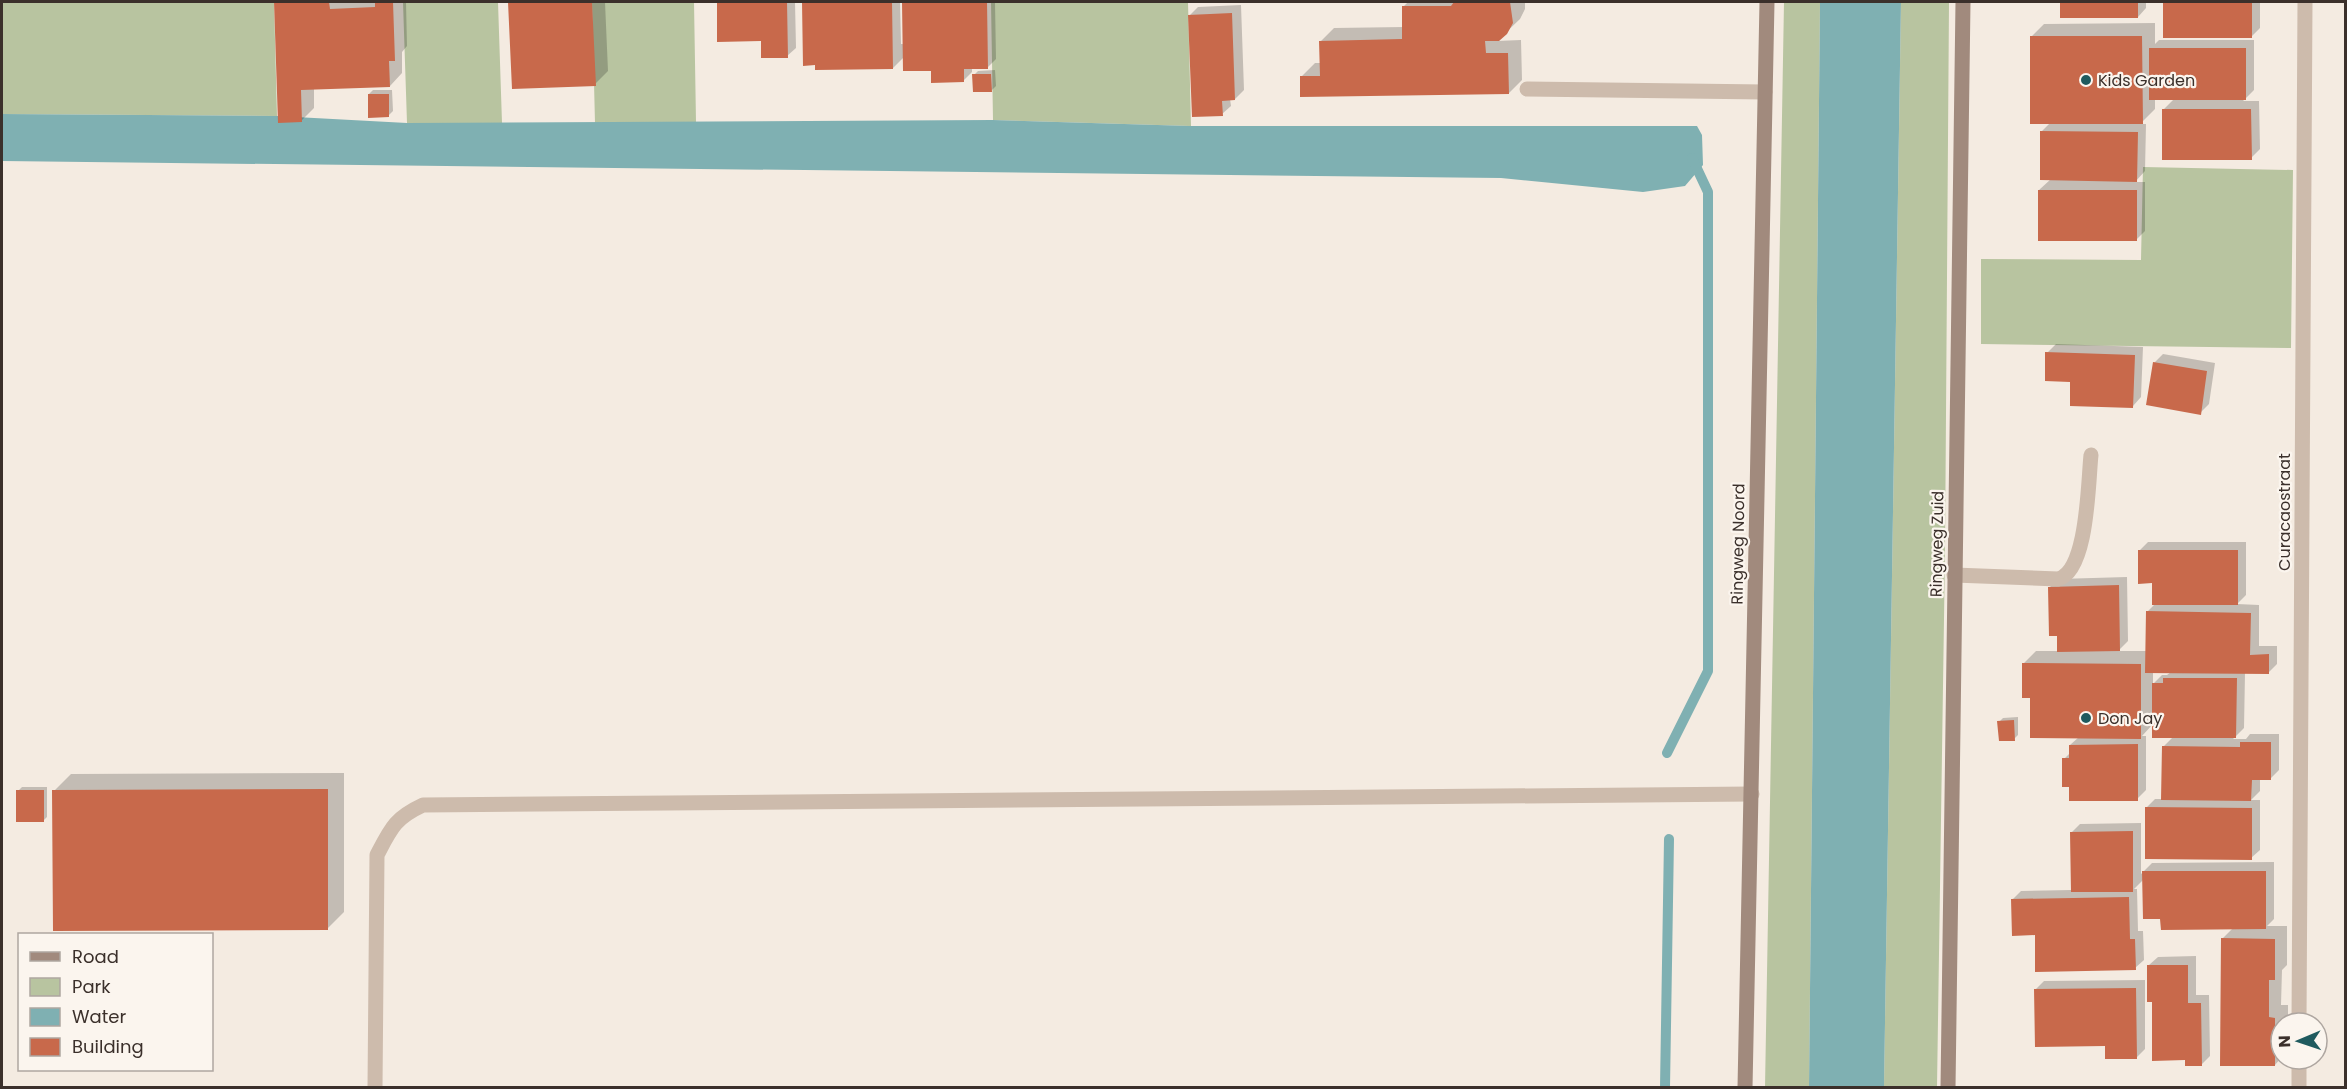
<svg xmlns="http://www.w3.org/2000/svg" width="2347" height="1089" viewBox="0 0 2347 1089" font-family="Poppins,sans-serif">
  <rect width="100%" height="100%" fill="#f4ebe1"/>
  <!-- green -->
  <path fill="#b8c4a0" d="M2,2H274L277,116L2,114Z
    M403,2H498L502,123H407Z
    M592,2H694L696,122L595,123Z
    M991,2H1188L1191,126L993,120Z
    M1784,2H1820L1809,1087L1765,1088Z
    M1901,2H1949L1945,552L1937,1087H1884Z
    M2143,167L2293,170L2291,348L1981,344V259L2141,260Z"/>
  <!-- water -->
  <path fill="#7fb0b2" d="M1820,2H1901L1884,1087H1809Z
    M2,114L277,116L407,123L993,120L1191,126H1697L1702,135L1703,165L1685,186L1643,192L1501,178L2,161Z"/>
  <!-- shadow -->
  <path fill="#0003" fill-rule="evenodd" d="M276,2H406L407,46L402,52V73L390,86L314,88V108L301,121L280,122Z
    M509,2H605L608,71L595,84L513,88Z
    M718,2H795L796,48L787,56L763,40H718Z
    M803,2H900L901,44H904L903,2H995L996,59L987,68H972V72L963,81L904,57L893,68L805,64Z
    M1408,2H1525V9L1520,19L1497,41L1521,40L1522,80L1509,93L1302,76L1315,63H1321V41L1334,28L1404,27L1403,7Z
    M2061,2H2146V8L2138,17H2061Z
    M2164,2H2260V28L2251,37L2164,36Z
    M1241,5L1244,90L1235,99H1230L1231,106L1222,114L1190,15L1198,7Z
    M2155,23V44L2159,40H2254V90L2243,101H2259L2260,149L2251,158L2164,109L2175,98H2155V109L2140,124H2146L2145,171L2135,182H2145V231L2137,239L2039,190L2051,179L2041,132L2051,122L2031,37L2044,24Z
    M995,70L996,86L992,90L974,75L978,71Z
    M373,90H392L393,111L389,115L369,94Z
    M2056,344L2143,347L2141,397L2133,406L2072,380L2047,353Z
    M2163,354L2215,363L2209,404L2200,413L2154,363Z
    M2148,542H2246V595L2237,604L2259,605V646H2277V664L2268,673H2245L2244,728L2233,739H2246L2250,734H2279V770L2270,779H2260V791L2251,800H2260V850L2251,858L2146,808L2155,799H2162L2163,747L2174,736L2153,724L2142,736H2146V790L2137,799L2070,785L2064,759L2071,752L2070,745L2079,737L2031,696L2023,664L2036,651H2058V635L2050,587L2058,579L2127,577L2128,641L2118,651H2147L2148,611L2154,605V582L2139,551ZM2153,671L2171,672L2167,675H2162L2153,684Z
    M2018,717V735L2014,739L1999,722L2003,718Z
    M344,773V912L328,928L54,791L71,774Z
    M22,787H47V817L43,821L18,791Z
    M2141,823V874L2152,863L2274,862V919L2267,926H2287V965L2282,970L2281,1005H2288V1023H2281V1058L2275,1065L2222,939L2233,928L2144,879L2134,889H2137L2138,931H2143L2144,960L2135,968L2036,934L2013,899L2021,891L2072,890V832L2080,824Z
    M2196,956V995H2209L2210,1056L2201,1065L2186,1058L2154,1000L2149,965L2158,957Z
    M2145,980V1049L2136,1058L2107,1045L2036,989L2044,981Z"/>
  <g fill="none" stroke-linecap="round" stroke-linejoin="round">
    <!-- stream -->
    <path stroke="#7fb0b2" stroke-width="10" d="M1667,753L1708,671V192L1692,158
      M1665,1088L1669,839"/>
  </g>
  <!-- building -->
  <path fill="#c8694b" d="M274,2H329L330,9L375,7V2H393L395,61H389L390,87L301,90L302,122L278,123Z
    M508,2H592L596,86L512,89Z
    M717,2H787L788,58H761V41L717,42Z
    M802,2H892L893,69L815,70V65L803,66Z
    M902,2H987L988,69H964V82L931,83V71H903Z
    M1454,2H1510L1513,23L1507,34L1499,41H1485L1486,53H1508L1509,94L1300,97V76H1320L1319,41L1402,39V6H1451Z
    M2060,2H2138V18H2060Z
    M2163,2H2252V38H2163Z
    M1232,13L1235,100L1222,101L1223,116L1192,117L1188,15Z
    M2030,36H2142L2143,124H2030Z
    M2149,48H2246V100H2149Z
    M972,74H991L992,92H973Z
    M368,94H389V117L368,118Z
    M2162,109H2251L2252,160H2162Z
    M2040,131L2138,132L2137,182L2040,180Z
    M2038,190H2137V241H2038Z
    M2045,352L2135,355L2133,408L2070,406V382L2045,381Z
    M2153,362L2207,371L2201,415L2146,405Z
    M2138,550H2238V605H2152V583L2138,584Z
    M2119,585L2120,651L2057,652V636H2049L2048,587Z
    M2146,611L2251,613L2250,655L2269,654V674L2145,673Z
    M2022,663L2141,664V739L2030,738V698H2022Z
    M2163,678H2237L2236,738H2152V683H2163Z
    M2014,720L2015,741H1999L1997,721Z
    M2240,742H2271V780H2252L2251,801L2161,800L2162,746L2240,747Z
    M2138,744V801H2069V787H2062V758H2069V745Z
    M328,789V930L53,931L52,790Z
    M16,790H44V822H16Z
    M2145,807L2252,808V860L2145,859Z
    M2133,831V892H2071L2070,832Z
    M2142,871H2266V929L2161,930L2160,919H2143Z
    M2129,897L2130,939H2135L2136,970L2035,972V935L2012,936L2011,899Z
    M2221,938L2275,939V980H2269V1017L2275,1018V1066H2220Z
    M2147,965H2188V1003H2201L2202,1066H2185V1060L2152,1061V1002H2147Z
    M2136,988L2137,1059H2105V1046L2035,1047L2034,989Z"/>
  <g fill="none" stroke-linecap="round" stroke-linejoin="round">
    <!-- lane -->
    <path stroke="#cdbbac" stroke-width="15" d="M1527,89L1765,92
      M1954,575L2058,579C2088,571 2088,482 2091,455
      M375,1088L377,855C391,828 395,818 423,805L1752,794"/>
    <!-- street -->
    <path stroke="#cdbbac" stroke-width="15" d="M2299,1023L2305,2
      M2299,1088V1059"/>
    <!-- secondary -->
    <path stroke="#a18a7d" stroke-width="15" d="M1745,1088L1767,2
      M1948,1088L1963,2"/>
  </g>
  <!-- markers -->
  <g fill="#1f5a5e" stroke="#fbf5ee" stroke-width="2">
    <circle cx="2086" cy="80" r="6"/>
    <circle cx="2086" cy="718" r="6"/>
  </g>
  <g text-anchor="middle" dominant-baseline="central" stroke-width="4.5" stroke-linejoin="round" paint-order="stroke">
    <!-- poi labels -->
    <g font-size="16" fill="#3b302b" stroke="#fbf5ee" text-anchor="start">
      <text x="2098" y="80">Kids Garden</text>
      <text x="2098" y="718">Don Jay</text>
    </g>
    <!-- street labels -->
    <g font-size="16" fill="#3b302b" stroke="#fbf5ee">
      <text transform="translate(2284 512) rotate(-90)">Curacaostraat</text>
      <text transform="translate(1738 544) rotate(-89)">Ringweg Noord</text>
      <text transform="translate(1937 544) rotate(-89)">Ringweg Zuid</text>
    </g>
  </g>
  <!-- border -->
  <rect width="2347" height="1089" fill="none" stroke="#3b302b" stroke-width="6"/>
  <!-- legend -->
  <rect x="18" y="933" width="195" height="138" fill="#fbf5ee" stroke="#aea6a0" stroke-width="1.5"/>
  <rect x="30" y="952" width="30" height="9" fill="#a18a7d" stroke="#aea6a0" stroke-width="1.5"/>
  <text x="72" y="963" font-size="18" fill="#3b302b">Road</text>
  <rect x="30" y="978" width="30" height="18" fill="#b8c4a0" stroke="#aea6a0" stroke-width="1.5"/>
  <text x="72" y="993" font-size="18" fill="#3b302b">Park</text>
  <rect x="30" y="1008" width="30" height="18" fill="#7fb0b2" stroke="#aea6a0" stroke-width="1.5"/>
  <text x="72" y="1023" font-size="18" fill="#3b302b">Water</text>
  <rect x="30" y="1038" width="30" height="18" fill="#c8694b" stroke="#aea6a0" stroke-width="1.5"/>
  <text x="72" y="1053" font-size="18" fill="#3b302b">Building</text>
  <!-- north arrow -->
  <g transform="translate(2299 1041) rotate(268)"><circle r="28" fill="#fbf5ee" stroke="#aea6a0" stroke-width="1.5"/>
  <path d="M0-4.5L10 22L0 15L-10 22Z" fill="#1f5a5e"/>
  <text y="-9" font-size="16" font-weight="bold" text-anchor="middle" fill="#3b302b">N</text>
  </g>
</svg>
